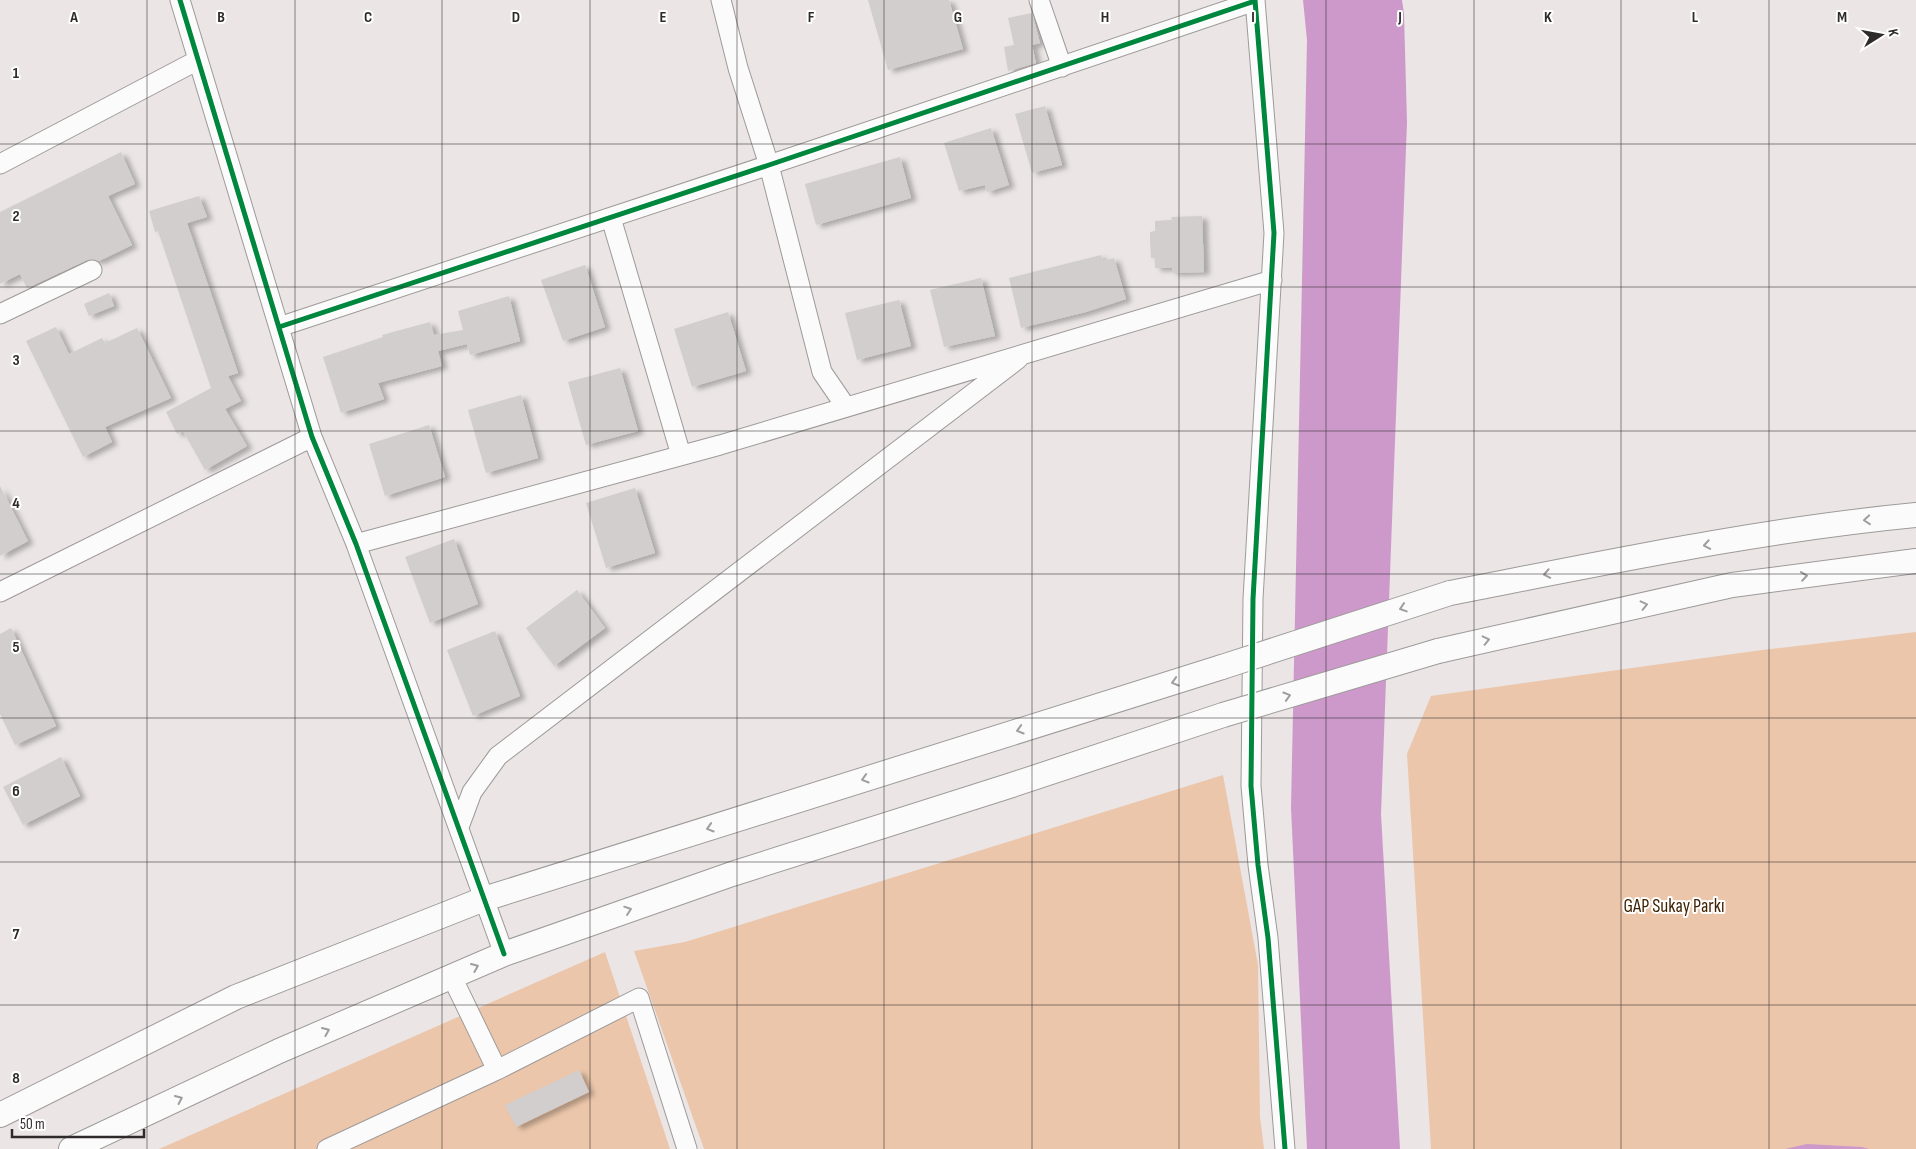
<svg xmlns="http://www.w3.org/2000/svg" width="1916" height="1149" viewBox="0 0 1916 1149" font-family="'Sofia Sans Condensed',sans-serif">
  <defs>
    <filter id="shadow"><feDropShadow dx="5.5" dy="3" stdDeviation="2.5" flood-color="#0004"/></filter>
  </defs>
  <rect width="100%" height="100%" fill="#ebe5e5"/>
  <!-- green -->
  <path fill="#ebc6aa" d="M1916,632V1149H1431L1407,754L1431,696L1762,650Z
    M1223,775L1258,965L1260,1117L1264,1149H704L634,951L685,942Z
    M605,952L670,1149H159Z"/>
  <!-- water -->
  <path fill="#cd99cb" d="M1303,0H1402L1404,14L1407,122L1381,814L1400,1149H1307L1291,808L1307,40Z
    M1807,1144L1862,1147L1869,1149H1785Z"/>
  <!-- building -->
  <path fill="#d2cecd" filter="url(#shadow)" d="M868,0H949L963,49L888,70Z
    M1032,13L1040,43L1032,45L1036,63L1008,71L1004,47L1014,45L1008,18Z
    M1045,106L1062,165L1032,173L1015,114Z
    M991,128L1009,185L987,192L985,185L959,191L944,143Z
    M121,152L135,184L108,196L132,245L99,261L87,260L27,288L20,274L0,284V212Z
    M900,157L911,198L816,225L805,184Z
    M199,196L207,217L187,223L238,373L228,376L241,401L225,409L247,446L205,470L183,431L177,434L166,412L211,388L158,231L155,232L149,211Z
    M1202,216L1204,272L1173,273L1172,268H1155V258H1151L1150,240V232L1155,231V221L1172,220L1171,217Z
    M1101,255L1103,261L1114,258L1126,299L1086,312L1021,328L1009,278Z
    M585,265L605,327L563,341L541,280Z
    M981,278L995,336L944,347L930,290Z
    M109,293L114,306L89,316L84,304Z
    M509,296L520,341L470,355L467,344L438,351L442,366L378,383L384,399L341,413L323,357L383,337L382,335L430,322L434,335L463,330L458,311Z
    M899,300L911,346L857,360L845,313Z
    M728,312L746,371L692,387L674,329Z
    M56,327L69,354L102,338L105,343L137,328L171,398L105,427L112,442L83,457L26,341Z
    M620,368L638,431L586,445L568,382Z
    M521,395L538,458L486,473L468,410Z
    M429,425L445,477L385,496L369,444Z
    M0,486L28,541L0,556Z
    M635,488L655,553L606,568L586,503Z
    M454,539L478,604L430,623L405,557Z
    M577,590L605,628L554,666L526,628Z
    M11,628L56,726L15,745L0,714V634Z
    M495,631L520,696L473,716L447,650Z
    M61,757L80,796L23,825L3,787Z
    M579,1070L589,1092L516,1127L505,1105Z"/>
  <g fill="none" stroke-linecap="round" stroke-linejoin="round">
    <!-- minor casing -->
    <g stroke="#9e9a9a" stroke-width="21">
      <path id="minor" d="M180,0L312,437L356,544L504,954
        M721,0L738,68L769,165L822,372L846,407
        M1039,0L1062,67
        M1255,0L1274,233L1253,599L1251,786L1258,865L1268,938L1285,1149
        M0,164L198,60
        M611,218L681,455
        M0,314L92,270
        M279,327L769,165L1255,1
        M356,544L720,445L1272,280
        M0,592L312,437
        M459,827L472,792L498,756L1018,359
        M452,977L497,1070
        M327,1149L497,1070L639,998L687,1149"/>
    </g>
    <!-- major casing -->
    <g stroke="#9e9a9a" stroke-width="26">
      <path id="major" d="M1450,593C1604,563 1759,530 1916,515
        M1438,651L1732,585L1916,561
        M0,1115L236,997L484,899L1222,667
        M71,1149L279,1051L504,954L732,874L1012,785L1223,715"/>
    </g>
    <!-- minor -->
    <use href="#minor" stroke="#fcfbfb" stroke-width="19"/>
    <!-- major -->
    <use href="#major" stroke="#fcfbfb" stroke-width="24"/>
    <!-- major-bridge casing -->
    <g stroke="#9e9a9a" stroke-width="26" stroke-linecap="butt">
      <path id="major-bridge" d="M1222,667L1450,593
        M1223,715L1438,651"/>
    </g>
    <!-- major-bridge -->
    <use href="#major-bridge" stroke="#fcfbfb" stroke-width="24"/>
    <!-- cycleway casing -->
    <g stroke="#fff" stroke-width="8">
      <path id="cycleway" d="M180,0L312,437L356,544L504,954
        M1255,0L1274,233L1253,599L1251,786L1258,865L1268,938L1285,1149
        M279,327L769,165L1255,1"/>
    </g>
    <!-- cycleway -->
    <use href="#cycleway" stroke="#00873e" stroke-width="5"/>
  </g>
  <!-- one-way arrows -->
  <defs><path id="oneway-chevron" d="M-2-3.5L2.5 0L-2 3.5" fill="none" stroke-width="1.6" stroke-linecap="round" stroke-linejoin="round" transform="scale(1.25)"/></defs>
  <g stroke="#a09d9d">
    <use href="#oneway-chevron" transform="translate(1867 520) rotate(175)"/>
    <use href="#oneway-chevron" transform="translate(1707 545) rotate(170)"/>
    <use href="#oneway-chevron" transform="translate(1547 574) rotate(169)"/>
    <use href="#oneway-chevron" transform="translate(1804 576) rotate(-8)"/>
    <use href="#oneway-chevron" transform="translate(1644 605) rotate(-13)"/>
    <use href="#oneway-chevron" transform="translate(1403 608) rotate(162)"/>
    <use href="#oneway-chevron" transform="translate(1486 640) rotate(-13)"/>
    <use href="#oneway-chevron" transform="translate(1175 682) rotate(163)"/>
    <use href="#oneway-chevron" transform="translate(1287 696) rotate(-17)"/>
    <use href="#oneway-chevron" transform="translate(1020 730) rotate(163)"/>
    <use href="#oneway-chevron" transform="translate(865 779) rotate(163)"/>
    <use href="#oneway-chevron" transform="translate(710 828) rotate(163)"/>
    <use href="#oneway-chevron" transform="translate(628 910) rotate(-19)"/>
    <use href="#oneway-chevron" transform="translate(475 967) rotate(-23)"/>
    <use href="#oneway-chevron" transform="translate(326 1031) rotate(-23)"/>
    <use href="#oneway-chevron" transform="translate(179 1099) rotate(-25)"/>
  </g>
  <!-- grid -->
  <path fill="none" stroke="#2f2b2b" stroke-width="1" stroke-opacity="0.55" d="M147,0V1149M295,0V1149M442,0V1149M590,0V1149M737,0V1149M884,0V1149M1032,0V1149M1179,0V1149M1326,0V1149M1474,0V1149M1621,0V1149M1769,0V1149M0,144H1916M0,287H1916M0,431H1916M0,574H1916M0,718H1916M0,862H1916M0,1005H1916"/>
  <g text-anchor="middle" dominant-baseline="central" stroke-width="4" stroke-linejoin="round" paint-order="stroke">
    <!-- park labels -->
    <g font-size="19" fill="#402102" stroke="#fff">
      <text x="1674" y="906">GAP Sukay Parkı</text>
    </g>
  </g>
  <g font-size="16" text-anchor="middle" font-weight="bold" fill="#2f2b2b" stroke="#fff" stroke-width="4" stroke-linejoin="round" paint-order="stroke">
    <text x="74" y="22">A</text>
    <text x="221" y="22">B</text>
    <text x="368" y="22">C</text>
    <text x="516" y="22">D</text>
    <text x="663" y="22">E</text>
    <text x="811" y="22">F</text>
    <text x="958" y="22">G</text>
    <text x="1105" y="22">H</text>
    <text x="1253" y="22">I</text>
    <text x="1400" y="22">J</text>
    <text x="1548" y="22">K</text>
    <text x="1695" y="22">L</text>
    <text x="1842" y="22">M</text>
    <text x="16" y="78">1</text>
    <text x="16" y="221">2</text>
    <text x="16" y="365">3</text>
    <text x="16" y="508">4</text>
    <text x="16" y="652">5</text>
    <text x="16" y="796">6</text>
    <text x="16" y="939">7</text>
    <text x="16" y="1083">8</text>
  </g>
  <!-- north arrow -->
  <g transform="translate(1881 35) rotate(79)" stroke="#ffffff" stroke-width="4" paint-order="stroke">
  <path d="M0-4L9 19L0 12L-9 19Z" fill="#2f2b2b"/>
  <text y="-8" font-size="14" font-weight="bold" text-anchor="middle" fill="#2f2b2b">K</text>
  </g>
  <!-- scale -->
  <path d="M12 1129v8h132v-8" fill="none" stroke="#2f2b2b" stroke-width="2.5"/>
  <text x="20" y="1129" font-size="15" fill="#2f2b2b" stroke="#ffffff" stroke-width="4" paint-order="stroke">50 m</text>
</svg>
